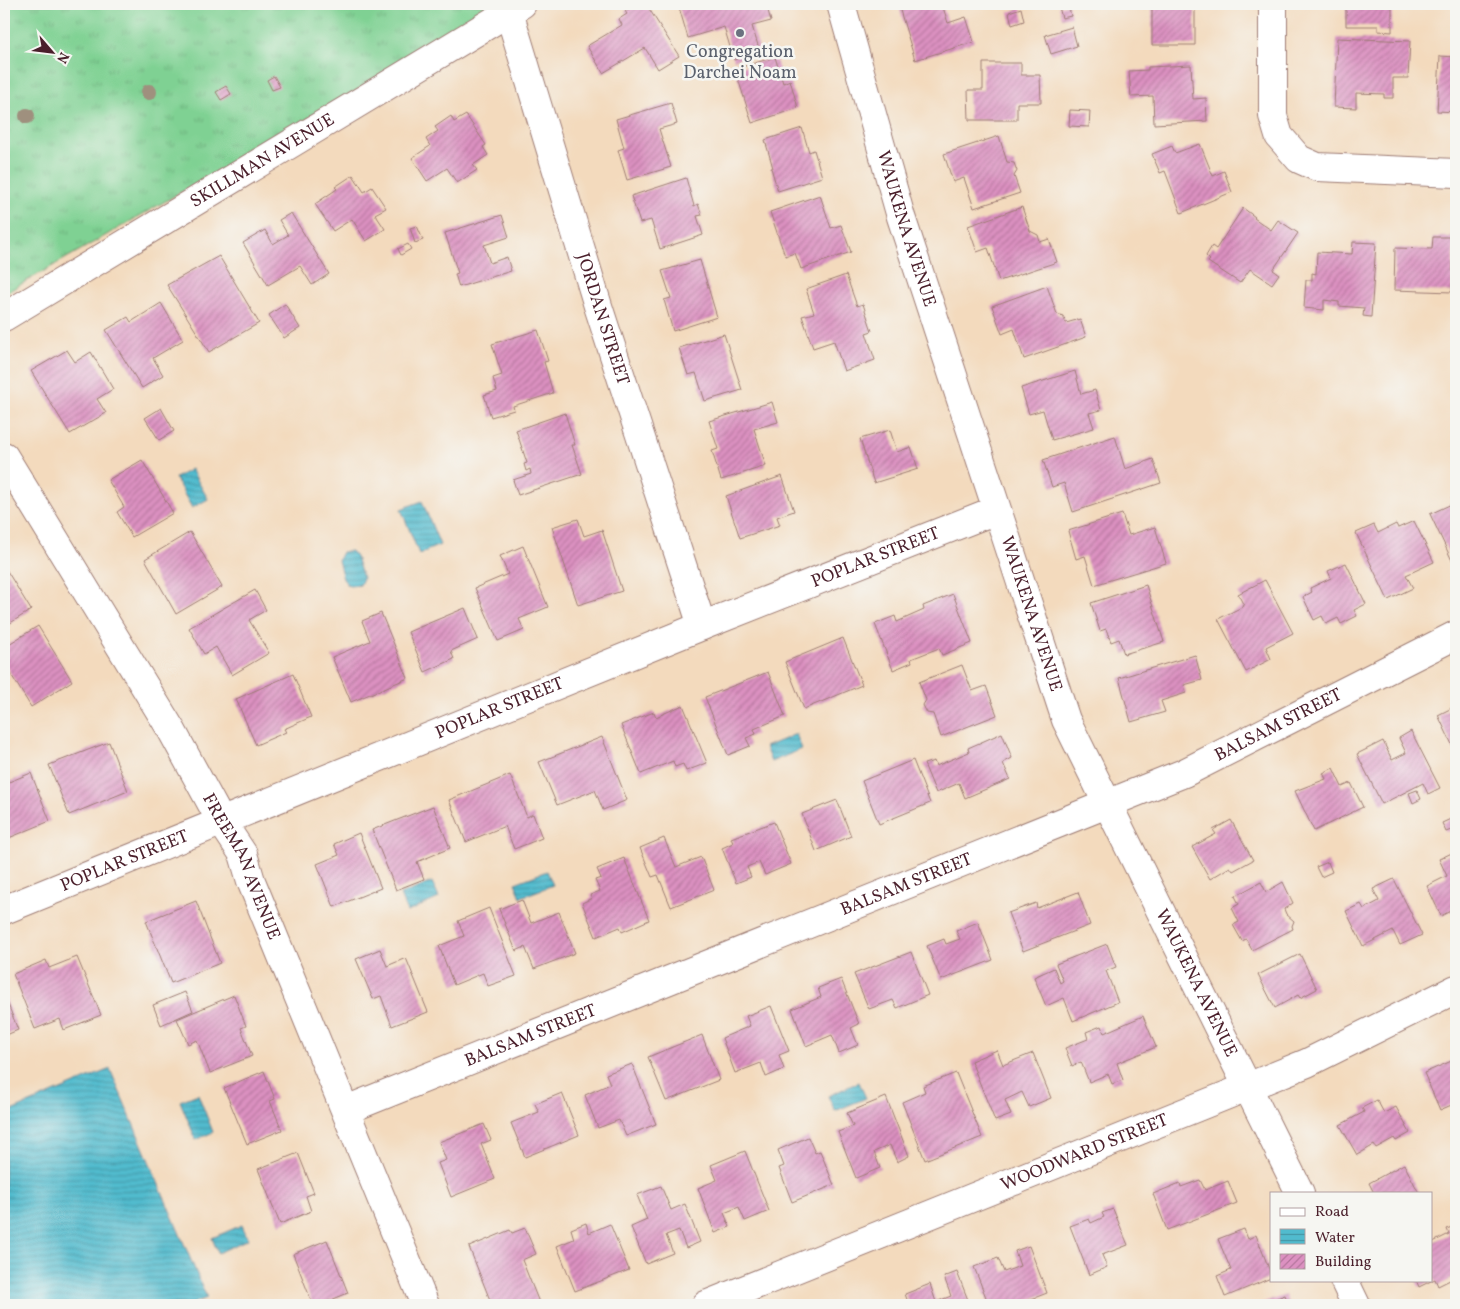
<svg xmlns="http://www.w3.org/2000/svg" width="1460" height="1309" viewBox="0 0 1460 1309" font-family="Vollkorn,serif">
  <defs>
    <pattern id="grass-tufts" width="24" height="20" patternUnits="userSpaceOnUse" patternTransform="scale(1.25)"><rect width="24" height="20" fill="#7fd193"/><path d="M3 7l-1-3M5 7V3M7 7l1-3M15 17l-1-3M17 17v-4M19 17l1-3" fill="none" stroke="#6fb37f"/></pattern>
    <pattern id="water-rules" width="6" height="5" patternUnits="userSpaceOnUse" patternTransform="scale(1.25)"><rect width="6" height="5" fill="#51bbce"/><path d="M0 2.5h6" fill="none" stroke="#4597a7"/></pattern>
    <pattern id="building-hatch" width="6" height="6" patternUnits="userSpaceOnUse" patternTransform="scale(1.25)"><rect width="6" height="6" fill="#dc91c1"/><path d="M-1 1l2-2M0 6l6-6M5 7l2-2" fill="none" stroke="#b4769d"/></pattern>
  </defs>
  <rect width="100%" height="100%" fill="#f6f6f2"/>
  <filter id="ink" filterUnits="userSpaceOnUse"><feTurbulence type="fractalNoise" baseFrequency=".02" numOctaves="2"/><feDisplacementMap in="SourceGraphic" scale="10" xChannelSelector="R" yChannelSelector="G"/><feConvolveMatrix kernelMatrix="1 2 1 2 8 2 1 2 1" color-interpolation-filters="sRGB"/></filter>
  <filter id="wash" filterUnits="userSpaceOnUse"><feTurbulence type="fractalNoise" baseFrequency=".0096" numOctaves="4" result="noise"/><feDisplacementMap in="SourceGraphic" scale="20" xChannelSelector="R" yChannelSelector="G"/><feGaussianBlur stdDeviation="1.12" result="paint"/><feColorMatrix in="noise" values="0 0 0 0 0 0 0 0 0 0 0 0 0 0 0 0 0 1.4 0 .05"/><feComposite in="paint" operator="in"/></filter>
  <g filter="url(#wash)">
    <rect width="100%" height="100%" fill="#f3dabd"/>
    <!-- grass -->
    <path fill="url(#grass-tufts)" stroke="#64785f" d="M4,4H505L218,171L4,294Z"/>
    <!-- water -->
    <path fill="url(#water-rules)" stroke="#4e6d7c" d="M191,469L208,499L192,508L175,478Z
      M422,501L440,545L419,554L401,509Z
      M351,551L356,557L363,578L360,585L349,586L343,579L338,560L342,552Z
      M796,734L802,749L771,762L765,747Z
      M547,871L553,885L521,897L515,883Z
      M432,882L439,898L407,912L400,895Z
      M110,1069L207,1298L189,1305H4V1114Z
      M859,1082L866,1098L835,1111L828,1096Z
      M198,1094L213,1132L196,1140L180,1101Z
      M242,1225L248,1239L218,1253L212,1238Z"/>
    <g id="blocks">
      <!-- building -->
      <path fill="url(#building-hatch)" d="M638,4H646L679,56L658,69L645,48L603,73L587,46L622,25L619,19L627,14L625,11Z
        M678,4H766L771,21L752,26L760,52L734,60L724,27L688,38Z
        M911,4H942L948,23L966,17L974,42L915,60L899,7Z
        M1068,4L1071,16L1062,18L1059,7Z
        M1152,4H1207V8H1195V45H1152Z
        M1346,4H1392V32L1378,31V26H1346Z
        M1021,8L1024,21L1012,25L1009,12Z
        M1072,27L1077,46L1051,54L1045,35Z
        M1337,38L1410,41L1408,78H1393V98H1384V94L1356,93V108L1334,107Z
        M1440,56L1456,57V112L1437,111Z
        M775,57L783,83L790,80L798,108L752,123L735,69Z
        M983,63H1021V75H1040L1041,103H1017V120H969L968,90H983Z
        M1191,65L1193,99L1206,98L1207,121L1154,124L1153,96L1131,97L1129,71L1148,70V67Z
        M274,76L280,87L272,90L267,80Z
        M226,86L231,94L221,100L216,92Z
        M671,103L677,124L659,129L671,167L627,180L618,150L624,148L616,119Z
        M1070,110L1090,111L1089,127L1069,126Z
        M466,115L486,145L483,147L488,155L473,165L477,170L457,183L447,168L427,181L412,158L430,146L426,139L438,131L435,127L451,116L454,122Z
        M802,128L809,152L814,150L822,177L778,191L771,168H773L765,140Z
        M999,136L1007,162L1014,163L1017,171L1014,176L1020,193L974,208L964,178L953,182L944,154Z
        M1200,144L1213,176L1224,171L1232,192L1181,213L1165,171L1160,173L1152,154L1172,146L1175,153Z
        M353,175L364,192L372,187L386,208L375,214L385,229L366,241L352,219L333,231L315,204L337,189L335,187Z
        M686,178L694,206L698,204L702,215L697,216L703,235L660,249L651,220L640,223L631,196Z
        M820,195L831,228L841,225L851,252L801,269L795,253L785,256L770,212Z
        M1022,207L1030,231L1038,235L1040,242L1049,239L1057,262L999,281L988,248L977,252L968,226Z
        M1243,208L1255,217L1254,218L1271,230L1278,220L1298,233L1273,270L1279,274L1272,284L1250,269L1240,283L1208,262L1210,260L1206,256L1212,246L1216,249Z
        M291,213L329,274L312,285L300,266L268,285L243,243L265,230L273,244L288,235L279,220Z
        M502,215L509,237L484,245L490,263L507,257L511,271L459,287L455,274L458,273L445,233Z
        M417,226L423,240L415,243L410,228Z
        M1433,237H1454L1452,292L1394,290L1395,248L1432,249Z
        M1353,242L1376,243L1371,317L1363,316L1364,308L1339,306V302L1324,300V310L1304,308L1306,280H1312V273L1316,274L1317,252L1352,254Z
        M408,244L411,249L401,255L398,249Z
        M219,256L259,323L209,352L167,285Z
        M700,260L717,317L673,331L664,300L671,298L662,271Z
        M846,275L857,306L863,304L872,331L866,333L875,360L844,371L834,341L813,348L802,316L814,313L806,289Z
        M1047,286L1057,314L1063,316L1066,323L1080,319L1086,337L1024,359L1014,329L1002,334L992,306Z
        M161,303L183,340L153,358L163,375L142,388L106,330L128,317L131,322Z
        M285,304L300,328L284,338L269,315Z
        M538,330L548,361L544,362L553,393L513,406L514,410L491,417L484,395L497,391L493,378L502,375L492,344Z
        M724,334L742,390L705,401L696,373L688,375L679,348Z
        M67,350L75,362L91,352L113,389L97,399L106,413L70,434L31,371Z
        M1075,371L1081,394L1095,390L1101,410L1089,413L1094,428L1052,440L1043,410L1029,414L1021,388Z
        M772,402L778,422L754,429L766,466L721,480L712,451L718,449L709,421Z
        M161,408L174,431L159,440L145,418Z
        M565,413L575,445H572L582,474L518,495L513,480L531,474L530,469L526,471L524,464L527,463L516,430Z
        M890,430L897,452L911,447L918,469L874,483L860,439Z
        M1115,436L1125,469L1153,459L1161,483L1073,512L1064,483L1052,487L1043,460Z
        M142,460L173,513L132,537L117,512L124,507L108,480Z
        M782,476L794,511L777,517L780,525L740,538L726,496Z
        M1456,495V569L1430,514L1454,503L1451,497Z
        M1122,514L1129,535L1155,527L1166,563L1094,585L1085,556L1076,559L1068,531Z
        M578,519L584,536L602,530L622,591L578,605L552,527Z
        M1414,521L1434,562L1406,575L1413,588L1388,600L1356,533L1374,525L1378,533L1396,524L1398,528Z
        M190,532L222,587L176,614L145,559Z
        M523,546L548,607L519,619L524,630L498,641L475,588L508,574L500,556Z
        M1346,563L1366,604L1354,610L1357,616L1341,624L1338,618L1326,624L1322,616L1314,620L1303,597L1312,592L1310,588L1331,578L1328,571Z
        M4,566L31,610L4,627Z
        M1265,580L1293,633L1266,647L1271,659L1246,672L1218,619L1244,606L1238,594Z
        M1146,585L1164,642L1124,654L1119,639L1111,642L1106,629L1100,631L1091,603Z
        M255,590L266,610L249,620L269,653L232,675L216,647L204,654L189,628Z
        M953,594L972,643L942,655L939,648L911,659L912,662L893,670L875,624L895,616L897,622L924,610L923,606Z
        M465,608L478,639L451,651L454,659L425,672L408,632Z
        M381,613L408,678L351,702L332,657L370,641L362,621Z
        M38,626L72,681L31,707L4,663V647Z
        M843,638L862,685L804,709L785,662Z
        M1195,655L1202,680L1184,685L1186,693L1161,701L1165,712L1131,722L1119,678Z
        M962,665L972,691L986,686L997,715L941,737L933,714L927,713L923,705L926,700L919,682Z
        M768,672L785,716L754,729L756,734L746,738L750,746L728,755L705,697Z
        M293,674L311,717L284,729L286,732L256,745L236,699Z
        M683,705L707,763L686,771L683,764L675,767L673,761L641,774L621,725L654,712L656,717Z
        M1456,706V753L1438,715Z
        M1411,731L1440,788L1428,794L1423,783L1382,804L1357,754L1383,741L1392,760L1406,753L1399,738Z
        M1002,733L1012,758L1003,763L1010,779L965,798L959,783L936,793L924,764L934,761L936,766L969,752L968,748Z
        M602,737L627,800L603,810L595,790L557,805L539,762Z
        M109,742L128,791L69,815L49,765Z
        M913,760L930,803L879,824L862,781Z
        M1333,768L1342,787L1351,783L1363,807L1314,831L1295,791L1326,779L1323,773Z
        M31,773L50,821L4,840V784Z
        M510,775L527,817L533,814L542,838L514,849L505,826L466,842L449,800Z
        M1417,790L1421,799L1413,803L1409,793Z
        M837,800L851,836L816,851L802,814Z
        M433,806L450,848L417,862L424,879L396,890L372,830Z
        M1455,817L1456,828L1446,832L1442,823Z
        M1231,820L1253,860L1233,871L1230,867L1210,879L1192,847L1216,834L1213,830Z
        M774,822L791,864L765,875L759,862L747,867L751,877L736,883L722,848L733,843L731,838Z
        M359,833L381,888L334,907L317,864L339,855L334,844Z
        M664,838L676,867L701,857L714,890L671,907L658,875L652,877L640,848Z
        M1454,852L1456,856V920L1452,910L1441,916L1427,886L1447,876L1439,859Z
        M624,858L649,920L622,932L620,927L596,937L582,903L592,898L590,895L600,891L595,880L601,878L597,869Z
        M1328,862L1332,872L1321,877L1316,867Z
        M1394,879L1422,935L1400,945L1393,931L1363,946L1346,911L1361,904L1364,909L1379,901L1373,889Z
        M1261,882L1266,892L1283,882L1293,903L1284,909L1286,914L1294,921L1292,926L1293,929L1252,950L1246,939L1242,941L1233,925L1239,922L1232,908L1239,904L1235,896Z
        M1078,892L1090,925L1023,951L1008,913L1036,903L1037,908Z
        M522,900L531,923L559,912L575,953L534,969L525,947L516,951L499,909Z
        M196,901L220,963L171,983L146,921Z
        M489,908L516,976L488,986L483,973L454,985L439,946L464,936L458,921Z
        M978,922L993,960L941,980L927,946L944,939L946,944L960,939L956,931Z
        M1107,944L1116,967L1106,971L1118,1002L1073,1021L1064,998L1046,1006L1034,977L1054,968L1060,983L1063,981L1056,964Z
        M380,949L387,966L406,958L428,1012L392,1026L381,996L373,999L356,959Z
        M911,952L928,995L897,1008L893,1000L869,1009L854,974Z
        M1300,954L1317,989L1300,998L1298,995L1275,1008L1258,975Z
        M77,957L101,1015L64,1030L60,1019L35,1029L13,974L46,960L49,968Z
        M841,979L859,1024L851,1028L858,1045L839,1053L832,1035L806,1046L792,1009L821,997L818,988Z
        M185,992L193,1011L161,1025L153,1005Z
        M4,994L18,1030L4,1036Z
        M234,995L246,1026L241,1028L252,1056L210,1073L197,1040L188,1044L177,1019Z
        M771,1006L789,1051L779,1055L784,1069L766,1077L761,1063L735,1073L722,1038L750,1026L746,1016Z
        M1143,1016L1156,1047L1117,1063L1123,1080L1112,1084L1108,1074L1089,1082L1081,1062L1072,1066L1065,1048L1088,1039L1086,1032L1101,1026L1104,1033Z
        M702,1035L719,1080L666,1101L648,1057Z
        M997,1050L1003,1065L1033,1053L1051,1098L1029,1107L1022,1092L1005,1100L1011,1115L995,1121L971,1061Z
        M1456,1059V1103L1440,1110L1424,1073Z
        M632,1064L656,1124L626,1136L619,1120L598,1128L585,1095L610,1084L606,1074Z
        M264,1071L275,1099L270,1101L282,1130L247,1144L224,1088Z
        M956,1073L982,1137L925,1160L902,1102L925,1092L923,1086Z
        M562,1093L579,1135L525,1157L511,1123L539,1112L535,1104Z
        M886,1097L909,1156L897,1162L890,1145L874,1152L880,1168L856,1178L838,1132L853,1126L847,1113Z
        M1377,1100L1384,1113L1396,1107L1410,1133L1396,1141L1394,1138L1376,1148L1374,1145L1357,1155L1340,1125L1364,1112L1362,1108Z
        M484,1124L491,1140L481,1144L495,1179L451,1197L438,1163L446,1160L439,1142Z
        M808,1137L815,1153L820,1151L834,1185L792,1202L779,1168L784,1166L778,1150Z
        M745,1151L769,1211L745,1221L739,1207L724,1213L730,1227L715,1233L698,1188L717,1180L711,1165Z
        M298,1153L314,1193L306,1196L311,1211L280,1224L258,1169Z
        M1404,1164L1419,1193H1374L1369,1183Z
        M1200,1180L1205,1190L1228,1181L1237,1203L1167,1230L1153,1194L1180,1183L1181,1187Z
        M661,1186L671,1210L685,1204L700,1242L686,1248L679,1230L666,1235L673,1253L646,1264L631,1227L647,1220L637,1195Z
        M1113,1209L1128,1245L1102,1255L1107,1267L1089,1275L1070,1226L1089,1219L1091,1223L1104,1217L1102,1213Z
        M586,1223L589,1233L610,1224L629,1270L575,1291L557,1246L574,1239L571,1229Z
        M1456,1225V1268L1453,1270L1456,1277L1438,1286L1435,1279L1419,1287L1416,1280H1431V1243L1449,1234L1447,1229Z
        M525,1228L536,1254L522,1260L540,1305H492L469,1247L510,1230L512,1233Z
        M1244,1229L1248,1239L1256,1235L1271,1274V1278L1225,1297L1217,1276L1231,1270L1218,1239Z
        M327,1240L348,1293L319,1305H313L293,1254Z
        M1029,1246L1047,1293L1016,1305H989L974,1267L998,1258L1004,1272L1020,1266L1015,1251Z
        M957,1272L970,1305H909L905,1294L930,1284L936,1302L951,1296L944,1277Z
        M1285,1295L1289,1305H1259Z
        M894,1300L896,1305H881Z"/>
    </g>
  </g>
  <g filter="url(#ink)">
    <use href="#blocks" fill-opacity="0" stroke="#9e7c74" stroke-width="1"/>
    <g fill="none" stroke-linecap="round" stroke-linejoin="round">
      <!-- minor casing -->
      <g stroke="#9e7c74" stroke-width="30">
        <g id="minor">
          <path id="s1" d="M841,4L901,217L1066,720L1300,1193"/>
          <path d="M1273,4V116L1279,136L1299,159L1317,167L1456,173"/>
          <path id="s2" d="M509,12L598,306L702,626"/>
          <path id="s3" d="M4,317L522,4"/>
          <path id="s4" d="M4,456L172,731L221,821L243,854L251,881L425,1305"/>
          <path id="s5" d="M4,910L702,626L996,510"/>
          <path id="s6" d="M346,1110L1184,773L1456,635"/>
          <path d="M1344,1280L1356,1305"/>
          <path id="s7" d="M706,1305L1307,1063L1456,989"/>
        </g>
      </g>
      <!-- minor -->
      <use href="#minor" stroke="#fff" stroke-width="28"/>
    </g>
    <!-- trees -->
    <g fill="#9f907e">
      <circle cx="149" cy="92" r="8"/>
      <circle cx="27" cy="116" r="8"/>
    </g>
  </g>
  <!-- markers -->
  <circle fill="#6b7280" stroke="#f6f6f2" stroke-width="2" cx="740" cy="33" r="5"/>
  <g text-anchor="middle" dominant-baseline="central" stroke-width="5" stroke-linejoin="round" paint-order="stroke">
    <!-- worship labels -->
    <g font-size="18" fill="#5b616d" stroke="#f6f6f2">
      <text x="740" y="52">Congregation<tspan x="740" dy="21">Darchei Noam</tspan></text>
    </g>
    <!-- street labels -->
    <g font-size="18" fill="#4a1f2b" stroke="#f6f6f2">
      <text stroke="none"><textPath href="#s3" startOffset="302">SKILLMAN AVENUE</textPath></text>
      <text stroke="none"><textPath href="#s1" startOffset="234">WAUKENA AVENUE</textPath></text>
      <text stroke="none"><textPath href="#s2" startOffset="321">JORDAN STREET</textPath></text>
      <text stroke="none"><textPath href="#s5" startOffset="940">POPLAR STREET</textPath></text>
      <text stroke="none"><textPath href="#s1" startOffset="639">WAUKENA AVENUE</textPath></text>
      <text stroke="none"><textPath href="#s5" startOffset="535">POPLAR STREET</textPath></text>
      <text stroke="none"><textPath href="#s6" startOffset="1009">BALSAM STREET</textPath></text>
      <text stroke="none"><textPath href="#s5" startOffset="130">POPLAR STREET</textPath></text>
      <text stroke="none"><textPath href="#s4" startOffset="475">FREEMAN AVENUE</textPath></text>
      <text stroke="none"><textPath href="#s6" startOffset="604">BALSAM STREET</textPath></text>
      <text stroke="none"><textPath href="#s1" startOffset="1044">WAUKENA AVENUE</textPath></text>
      <text stroke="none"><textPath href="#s6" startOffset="199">BALSAM STREET</textPath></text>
      <text stroke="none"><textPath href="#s7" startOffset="408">WOODWARD STREET</textPath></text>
    </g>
  </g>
  <!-- margin -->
  <rect width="1460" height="1309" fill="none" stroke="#f6f6f2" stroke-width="20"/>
  <!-- legend -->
  <rect x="1270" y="1192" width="162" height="90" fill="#f6f6f2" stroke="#b1a0a2"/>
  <rect x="1280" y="1208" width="25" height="8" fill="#ffffff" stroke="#b1a0a2"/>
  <text x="1315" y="1216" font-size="15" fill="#4a1f2b">Road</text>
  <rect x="1280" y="1229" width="25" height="15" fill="url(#water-rules)" stroke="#b1a0a2"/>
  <text x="1315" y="1242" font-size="15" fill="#4a1f2b">Water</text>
  <rect x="1280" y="1254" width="25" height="15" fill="url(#building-hatch)" stroke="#b1a0a2"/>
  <text x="1315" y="1266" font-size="15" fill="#4a1f2b">Building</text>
  <!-- north arrow -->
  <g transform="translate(52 52) rotate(118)" stroke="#f6f6f2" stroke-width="4" paint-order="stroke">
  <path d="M0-4L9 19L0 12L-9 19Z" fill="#4a1f2b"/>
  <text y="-8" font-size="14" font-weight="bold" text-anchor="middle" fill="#4a1f2b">N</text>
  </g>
</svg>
